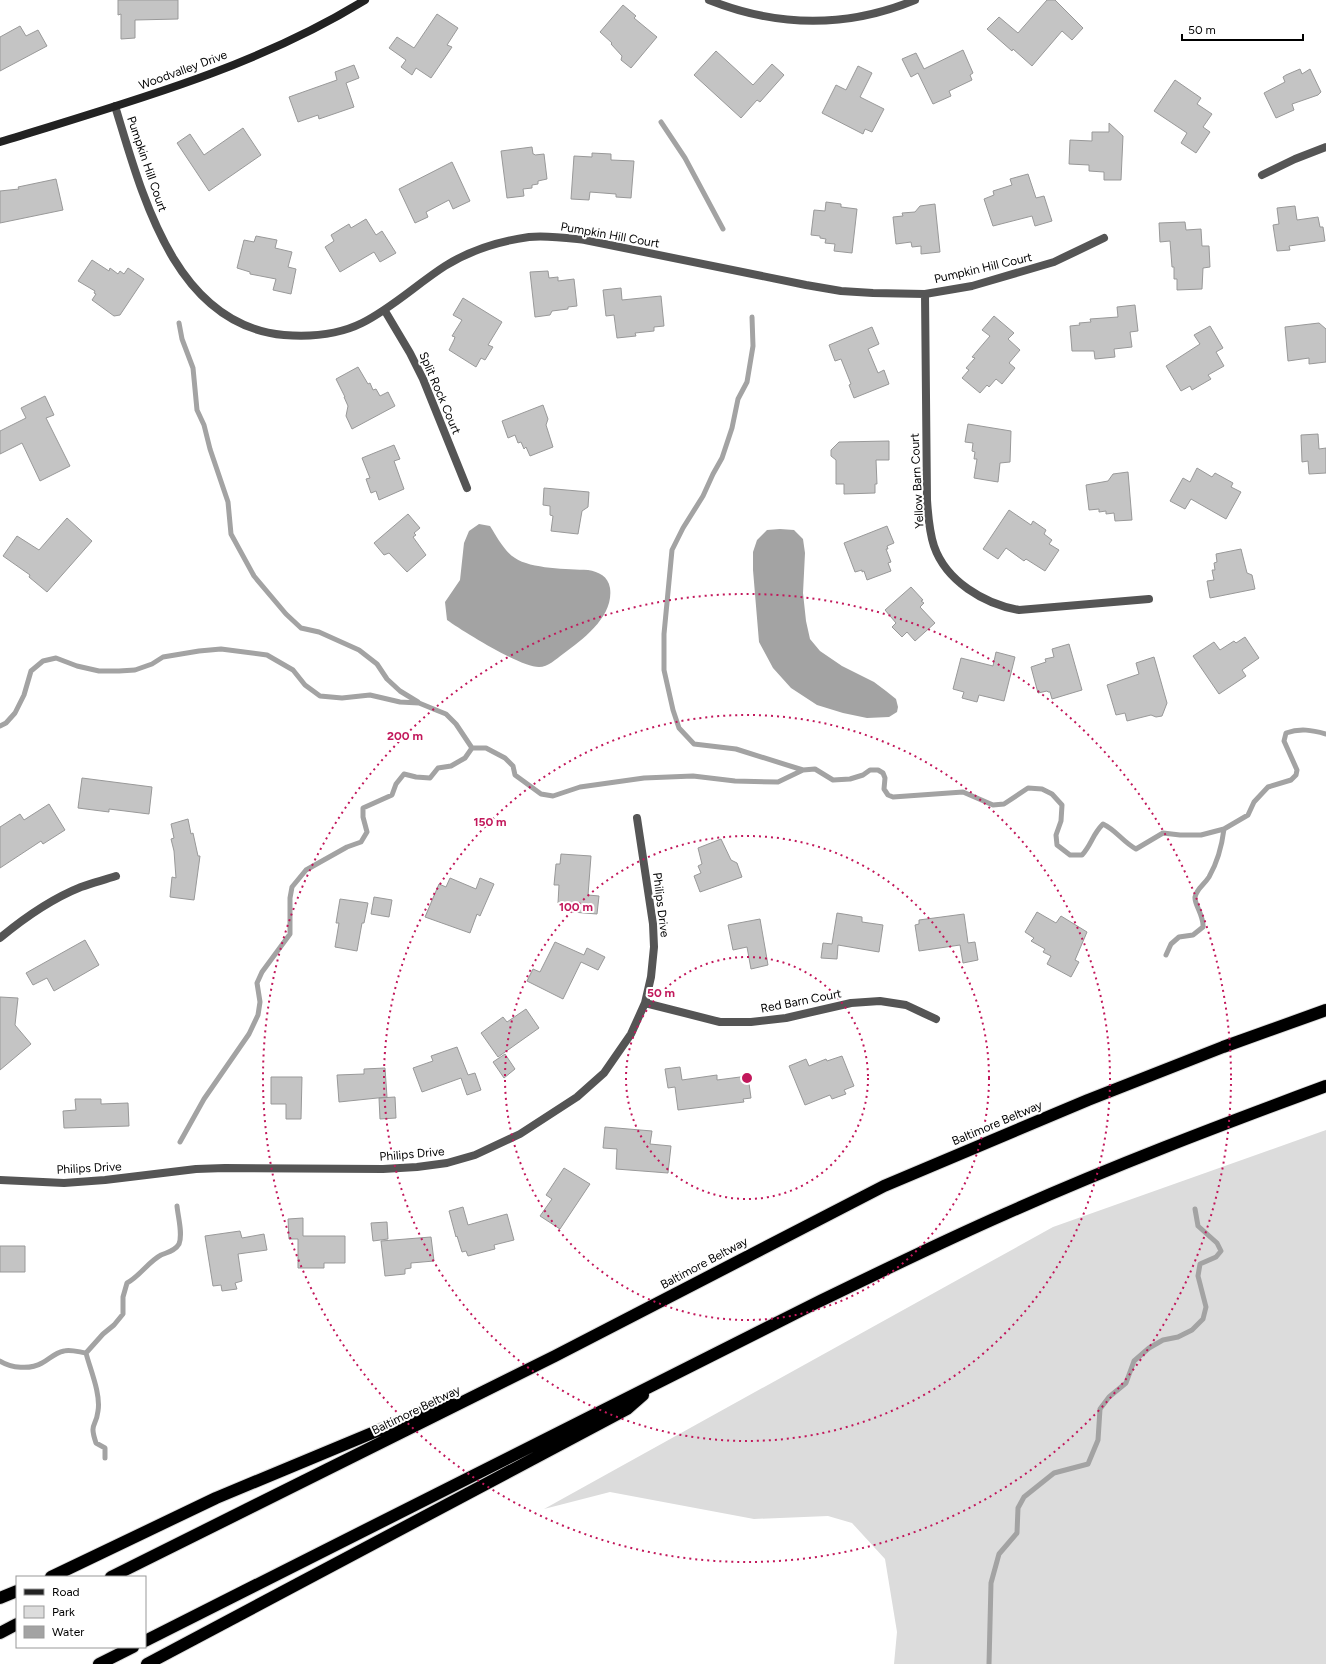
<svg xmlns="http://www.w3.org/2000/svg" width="1326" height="1664" viewBox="0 0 1326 1664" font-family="Figtree,sans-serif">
  <rect width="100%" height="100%" fill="#fff"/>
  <!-- green -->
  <path fill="#dcdcdc" d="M1326,1130V1664H894L897,1632L885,1559L852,1523L828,1516L754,1519L610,1492L544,1509L1053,1227Z"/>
  <!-- water -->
  <path fill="#a3a3a3" d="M479,524L490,526C497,537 504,551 515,558C531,569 568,569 588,570C599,572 608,576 610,588C614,616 584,639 563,654C556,659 548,667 539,667C520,667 464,632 447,620L445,602L460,580L464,543L469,531Z
    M780,529L794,530L803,539L805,553L803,593L806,621L810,639L820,651L842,666L874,682L886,691L896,699L898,707L897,712L889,717L867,718L843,713L817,705L791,688L773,668L759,642L753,570V552L757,540L767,530Z"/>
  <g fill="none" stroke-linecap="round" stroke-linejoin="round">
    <!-- stream -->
    <path stroke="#a3a3a3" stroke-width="5" d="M661,122L685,158L723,229
      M752,317L753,346L747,382L738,399L732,428L722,458L713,474L703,496L683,528L672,550L664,634V670L673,710L679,728L694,744L736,749L803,770
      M179,323L182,339L193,368L197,410L204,425L210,449L228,502L231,534L254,576L286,614L301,628L319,632L359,650L377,664L387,679L400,691L418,702
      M0,726L6,723L15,713L24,695L31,671L43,661L56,658L77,666L99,671H119L135,670L152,664L163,657L199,651L221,649L267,655L293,670L305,685L320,696L342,698L370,695L400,702L419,703L436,710L446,714L456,724L472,748H486L505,758L513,766L515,775L541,794L553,796L580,787L644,778L693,776L735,781L778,782L803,770L815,769L833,780L850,779L863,775L870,770H878L883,773L885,778L884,789L888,795L893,797L963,792L993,805L1004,804L1028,788L1042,789L1052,794L1062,805L1061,821L1056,835L1057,845L1070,855H1082C1092,844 1092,835 1103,824C1116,830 1123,842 1136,849L1163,833L1180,835H1201L1224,829L1248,815L1254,802L1268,787L1291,780L1296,775L1297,770L1284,741L1286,733C1300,728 1312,730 1326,734
      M1166,955L1171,944L1179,937L1193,935L1203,927C1204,916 1194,904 1195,897C1197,888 1204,885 1209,877C1217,863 1222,845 1224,829
      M180,1142L204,1099L249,1034L258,1015L260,1002L257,983L262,972L290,934V898L292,887L306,870L347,847L361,842L367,832L363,817V808L392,795L396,784L404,774L416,777L430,778L438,768L451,766L465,758L472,748
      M86,1353L103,1334L114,1325L123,1314V1297L127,1283C140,1276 148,1262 161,1255C168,1252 175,1251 179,1244C183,1234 178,1217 177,1206
      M86,1353C90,1369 101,1394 98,1411C96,1428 89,1422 96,1443L105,1448V1458
      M0,1361C11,1368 30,1370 42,1363C50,1359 54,1353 64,1351C70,1349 79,1352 86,1353
      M989,1664L991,1583L999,1554L1017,1533L1018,1508L1024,1497L1054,1473L1088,1464L1098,1440L1100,1409L1109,1397L1126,1383L1134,1361L1149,1348L1163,1340L1178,1337L1192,1330L1203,1319L1206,1307L1198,1276L1200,1264L1216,1257L1221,1251L1217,1243L1198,1226L1195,1209"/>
  </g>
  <!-- building -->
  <path fill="#c4c4c4" stroke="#999" d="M118,0H178V19L135,20V38L121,39V14L118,15Z
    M1047,0H1055L1083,28L1072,40L1062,31L1032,66L1013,49L1012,51L987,29L999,17L1018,33Z
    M623,5L636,16L634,18L657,37L631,68L621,60L622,56L611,44L612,43L600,32Z
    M437,14L458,28L447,45L452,47L431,78L416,68L412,75L401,67L406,60L389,48L397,37L414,48Z
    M20,26L26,36L38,30L47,46L0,71V37Z
    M963,50L973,73L970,75L972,80L949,91L951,96L933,104L918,73L911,77L902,59L916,53L924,69Z
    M716,51L753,85L772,64L784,75L760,102L757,100L741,118L694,75Z
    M354,65L359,78L346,83L354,107L319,119L318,115L298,122L289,97L337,80L335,72Z
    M858,66L872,73L860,97L884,109L872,132L865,129L863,134L822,113L836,85L846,90Z
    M1300,69L1302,74L1310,69L1321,92L1318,95L1292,104L1294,110L1276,118L1264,93L1285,82L1283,77L1286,75Z
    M1175,80L1201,98L1197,104L1212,114L1203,127L1210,132L1196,153L1181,143L1187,133L1154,111Z
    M1109,123L1123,136L1121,180H1104V172L1089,171V165L1069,164L1070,140L1092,141V132H1109Z
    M243,128L261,155L209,191L177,143L190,134L204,155Z
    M532,147L533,154H534L535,155L544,154L547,179L538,181V184L532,185V188L523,189L524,196L507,198L501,151Z
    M592,153L611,154V160L634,161L631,198L616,197V194L590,192L589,200L571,199L574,156L592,157Z
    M452,162L470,201L453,209L449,200L426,212L428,217L415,223L399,189Z
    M1028,174L1036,198L1044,196L1052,221L1035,226L1032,216L993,226L984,199L994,195L993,191L1012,185L1010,179Z
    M56,179L63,210L0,223V191L19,189L18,187Z
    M826,202L841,204V207L857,209L852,253L834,251L835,244L825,243L826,239L820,238V236L811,235L814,210L825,211Z
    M935,204L940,252L921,254V246L912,247L911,242L896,244L893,217L903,216L902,213L915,212L920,206Z
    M1295,206L1297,220L1318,217L1320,227H1323L1325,241L1289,246L1290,250L1277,251L1273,225L1279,224L1277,208Z
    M366,219L376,235L382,231L396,253L380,262L374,252L340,272L325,247L334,241L331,235L349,224L351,228Z
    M1185,222L1186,230L1201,229L1202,246H1209L1210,267L1203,268L1202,289L1177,290V279H1174V267H1172L1170,241L1160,242L1159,223Z
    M256,236L277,240L275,248L292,252L288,267L296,269L291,294L273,290L276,279L250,274V272L237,268L244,240L254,242Z
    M92,260L109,271L110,268L118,274L120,271L124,274L128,268L144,279L120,315L114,316L92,300L96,294L94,293L95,291L78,281Z
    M548,271L549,278L558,277V281L574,279L577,306L568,307V309L552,311L550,315L535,317L530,272Z
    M621,288L622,300L661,296L664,326L654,327V331L635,333L636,336L617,338L614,315L606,316L603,290Z
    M463,298L502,322L488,345L493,347L485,360L481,358L476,367L449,350L454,340L455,337L452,336L462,320L453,315Z
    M1135,305L1138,331L1130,332L1132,347L1114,349L1115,357L1095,359L1094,351H1072L1070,326L1080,325L1079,323L1091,322L1090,319L1118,317L1117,307Z
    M994,316L1014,333L1008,339L1020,350L1009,363L1015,368L1002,384L996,379L989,387L987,385L980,393L962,378L969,370L966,368L975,358L972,357L990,336L982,330Z
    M1319,323L1326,329V362L1309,364V358L1288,361L1285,327Z
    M1210,326L1223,348L1216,352L1224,366L1208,375L1211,379L1192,390L1190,386L1181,391L1166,366L1200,344L1194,335Z
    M872,327L879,344L868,349L878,373L884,370L889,384L854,398L849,385L851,384L841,359L835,361L829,345Z
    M358,367L368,384L370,383L373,390L376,389L380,396L388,392L395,406L352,429L346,416L348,406L344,397H345L336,379Z
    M45,396L54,415L46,418L70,466L40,481L22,443L0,454V431L26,418L21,408Z
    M543,405L548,419L546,425L553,447L530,456L526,447L524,449L521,442L518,443L515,435L508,438L502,421Z
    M968,424L1011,431L1010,462L1000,463L998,482L974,478L977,459H974L975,452L972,451L973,443L965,442Z
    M1318,434L1319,449L1326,448V473L1309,474L1308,461L1302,462L1301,435Z
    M889,441V460H876L877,484H875V493L844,494V484H836V460L831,456V450L839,442Z
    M394,445L400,459L394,461L404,489L379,500L376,491L371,493L366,479L370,478L362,458Z
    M1197,468L1212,477L1215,473L1233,483L1231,487L1241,492L1226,519L1191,499L1185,509L1170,501L1183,478L1190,482Z
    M1128,472L1132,520L1115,521L1114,513L1106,514V511L1099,512V509L1089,510L1086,485L1108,481L1113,474Z
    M544,488L589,492L588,507L582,511L578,534L551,531L553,516L550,515V506L543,505Z
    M1009,510L1031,525L1033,521L1046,530L1044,534L1052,540L1049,544L1059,550L1045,571L1026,559L1024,561L1006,548L998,559L983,549Z
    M408,514L420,528L414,533L416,535L413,537L426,555L407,572L389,553L384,555L374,543Z
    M67,518L92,541L47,592L29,577L30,575L3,556L17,536L39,550Z
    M887,526L894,543L887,546L888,549H886L891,562L888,563L891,571L867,580L864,571L862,572V570L855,572L844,543Z
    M1241,549L1247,573L1252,575L1255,589L1210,598L1207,581L1214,580L1212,570H1215L1214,563L1217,562L1216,554Z
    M911,587L923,600L921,601L924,603L920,607L935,623L915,641L907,632L902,637L892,627L896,623L885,610Z
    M1245,637L1259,658L1242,670L1246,676L1219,694L1193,656L1214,642L1220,650L1234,641L1236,643Z
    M1069,644L1082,690L1052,699L1050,692H1048L1047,691L1038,693L1031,667L1046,662L1045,659L1054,657L1052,649Z
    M996,652L1015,657L1004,701L979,695L977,702L962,698L964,692L953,689L961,658L993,666Z
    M1154,657L1167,703L1162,716L1156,717L1151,715L1127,721L1125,713L1116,715L1107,685L1139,674L1136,663Z
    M82,778L152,787L149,814L109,809V812L78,808Z
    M49,804L65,830L43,844L41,841L0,868V827L20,814L24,820Z
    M188,819L191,834L193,833L198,856H200L194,900L170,897L172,877L176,878L174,851L171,839L174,838L171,824Z
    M721,839L731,860L737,863L742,877L700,892L694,876L701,873L698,866L702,864L698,848Z
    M561,854L591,856L588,895L599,896L597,914L572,912V904L558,903L559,885H554L556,864H560Z
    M450,878L476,889L480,878L494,884L480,916L477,914L470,933L425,917L439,884L446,887Z
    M374,897L392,900L389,917L371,914Z
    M340,899L368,903L364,923H362L357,951L335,947L339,923H336Z
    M1037,912L1056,923L1061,916L1087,932L1075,960L1079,962L1071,977L1047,964L1051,956L1043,952L1045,949L1031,941L1034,938L1025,932Z
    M837,913L862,917V922L883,925L879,952L838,945L837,959L821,958L823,943L832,944Z
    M964,914L968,943L975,942L978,960L963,963L960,945L919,951L915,925L919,924V920Z
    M760,919L768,965L751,969L747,947L733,950L728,925Z
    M85,940L99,965L54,991L47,978L33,985L26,973Z
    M555,942L584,955L587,948L605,957L598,970L581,962L563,999L527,981L533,969L540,972Z
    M0,997L18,998L15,1025L31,1044L0,1070Z
    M526,1009L539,1028L498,1057L481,1033L503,1017L507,1022Z
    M457,1047L468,1075L475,1073L481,1090L467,1095L461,1078L422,1092L413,1068L433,1061L431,1056Z
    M505,1054L515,1069L504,1078L493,1062Z
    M842,1056L854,1086L844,1090L846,1094L832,1099L830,1095L805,1105L789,1066L806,1059L809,1066L826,1059L827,1061Z
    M680,1067L682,1080L717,1075V1080L748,1076L751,1098L743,1099L744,1102L678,1110L675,1087L668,1088L665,1069Z
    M385,1068L387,1097L339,1102L337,1075L364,1074V1069Z
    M271,1077H302L301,1119H286V1104H271Z
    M395,1097L396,1118L380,1119L379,1098Z
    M75,1099H101V1104L128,1103L129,1126L64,1128L63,1111L76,1110Z
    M605,1127L652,1131L650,1144L671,1146L668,1173L616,1169L617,1149L603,1148Z
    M564,1168L590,1184L560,1229L540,1216L552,1199L546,1195Z
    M463,1207L468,1225L507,1214L514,1240L494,1245L495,1249L468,1256L466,1251L462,1252L457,1236L456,1237L449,1211Z
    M303,1218V1236H345V1263H324V1268H298V1239H289L288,1219Z
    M387,1222L388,1239L373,1241L371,1223Z
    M240,1231L242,1238L264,1234L267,1250L238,1254L242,1281L235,1283L237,1289L222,1291L221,1285L213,1286L205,1236Z
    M431,1237L434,1261L411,1263V1268L405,1269V1274L385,1276L381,1241Z
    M0,1246H25V1272H0Z"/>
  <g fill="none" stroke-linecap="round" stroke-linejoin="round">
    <!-- highway casing -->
    <g stroke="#dbdbdb" stroke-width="14">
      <path id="highway" d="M51,1577L216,1498L449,1401
        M111,1577L555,1356L884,1186L1088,1100L1223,1047L1326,1010
        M0,1598L17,1591
        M0,1633L17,1624
        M145,1641L816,1303C878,1273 941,1242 1005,1214C1110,1167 1218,1126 1326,1086
        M99,1664L133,1647
        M147,1664L627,1409L643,1395"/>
    </g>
    <!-- street -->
    <path stroke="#555" stroke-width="8" d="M709,0C777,27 847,28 915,0
      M115,106C142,194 174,325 284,335C310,337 338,335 362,323C392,308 417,284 445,266C469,251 500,241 529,237C547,235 567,238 585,240L806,285L841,291L873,293L925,294L972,286L1054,262L1104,238
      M1262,175L1295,159L1326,147
      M925,294L927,500C928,515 929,531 934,546C946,581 984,604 1019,610L1149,599
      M385,311L410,353L423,379L467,488
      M0,938C24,918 51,899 81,887C92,883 104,880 116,876
      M645,1003L720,1022H751L786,1018L851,1003L880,1001L906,1005L936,1019
      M0,1180L64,1183L105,1180L196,1169L225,1168L383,1169L417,1167L447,1163L475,1155L520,1134L577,1097L604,1073L631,1034L645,1003L651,977L654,947L653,924L637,818"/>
    <!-- secondary -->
    <path stroke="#222" stroke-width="8" d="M0,142C125,103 253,69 365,0"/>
    <!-- highway -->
    <use href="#highway" stroke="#000" stroke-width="12"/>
  </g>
  <!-- distance rings -->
  <g fill="none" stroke="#c2185b" stroke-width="2" stroke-dasharray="2 4">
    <circle cx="747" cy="1078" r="121"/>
    <circle cx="747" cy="1078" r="242"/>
    <circle cx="747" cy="1078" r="363"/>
    <circle cx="747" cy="1078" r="484"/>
  </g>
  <g text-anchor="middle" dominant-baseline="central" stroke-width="4" stroke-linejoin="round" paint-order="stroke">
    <!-- street labels -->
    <g font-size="12" fill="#000" stroke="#fff">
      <text transform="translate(183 70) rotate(-20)">Woodvalley Drive</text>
      <text transform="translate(147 164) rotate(71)">Pumpkin Hill Court</text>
      <text transform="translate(610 235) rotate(10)">Pumpkin Hill Court</text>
      <text transform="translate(983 268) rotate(-13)">Pumpkin Hill Court</text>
      <text transform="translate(440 393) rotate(67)">Split Rock Court</text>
      <text transform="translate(917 481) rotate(-93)">Yellow Barn Court</text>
      <text transform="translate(661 905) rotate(83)">Philips Drive</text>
      <text transform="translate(801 1001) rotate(-11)">Red Barn Court</text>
      <text transform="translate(997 1123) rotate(-23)">Baltimore Beltway</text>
      <text transform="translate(412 1154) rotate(-5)">Philips Drive</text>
      <text transform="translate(89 1168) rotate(-3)">Philips Drive</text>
      <text transform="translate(704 1263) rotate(-28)">Baltimore Beltway</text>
      <text transform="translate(416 1410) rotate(-26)">Baltimore Beltway</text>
    </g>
  </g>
  <circle cx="747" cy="1078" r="6" fill="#c2185b" stroke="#fff" stroke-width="2"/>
  <g font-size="12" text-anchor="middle" font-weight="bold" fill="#c2185b" stroke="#fff" stroke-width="4" stroke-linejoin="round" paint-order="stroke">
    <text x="405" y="740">200 m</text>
    <text x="490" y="826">150 m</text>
    <text x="576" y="911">100 m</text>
    <text x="661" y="997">50 m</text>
  </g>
  <!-- legend -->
  <rect x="16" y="1576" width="130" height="72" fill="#ffffff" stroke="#999999"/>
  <rect x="24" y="1589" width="20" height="6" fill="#222222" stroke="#999999"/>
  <text x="52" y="1596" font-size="12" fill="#000000">Road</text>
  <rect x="24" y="1606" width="20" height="12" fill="#dcdcdc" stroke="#999999"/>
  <text x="52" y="1616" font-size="12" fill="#000000">Park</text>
  <rect x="24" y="1626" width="20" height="12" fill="#a3a3a3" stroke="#999999"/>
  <text x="52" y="1636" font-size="12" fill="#000000">Water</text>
  <!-- scale -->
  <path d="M1182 34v6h121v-6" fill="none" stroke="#000000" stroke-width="2"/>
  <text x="1188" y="34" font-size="12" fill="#000000" stroke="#ffffff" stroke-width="3" paint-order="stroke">50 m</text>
</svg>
